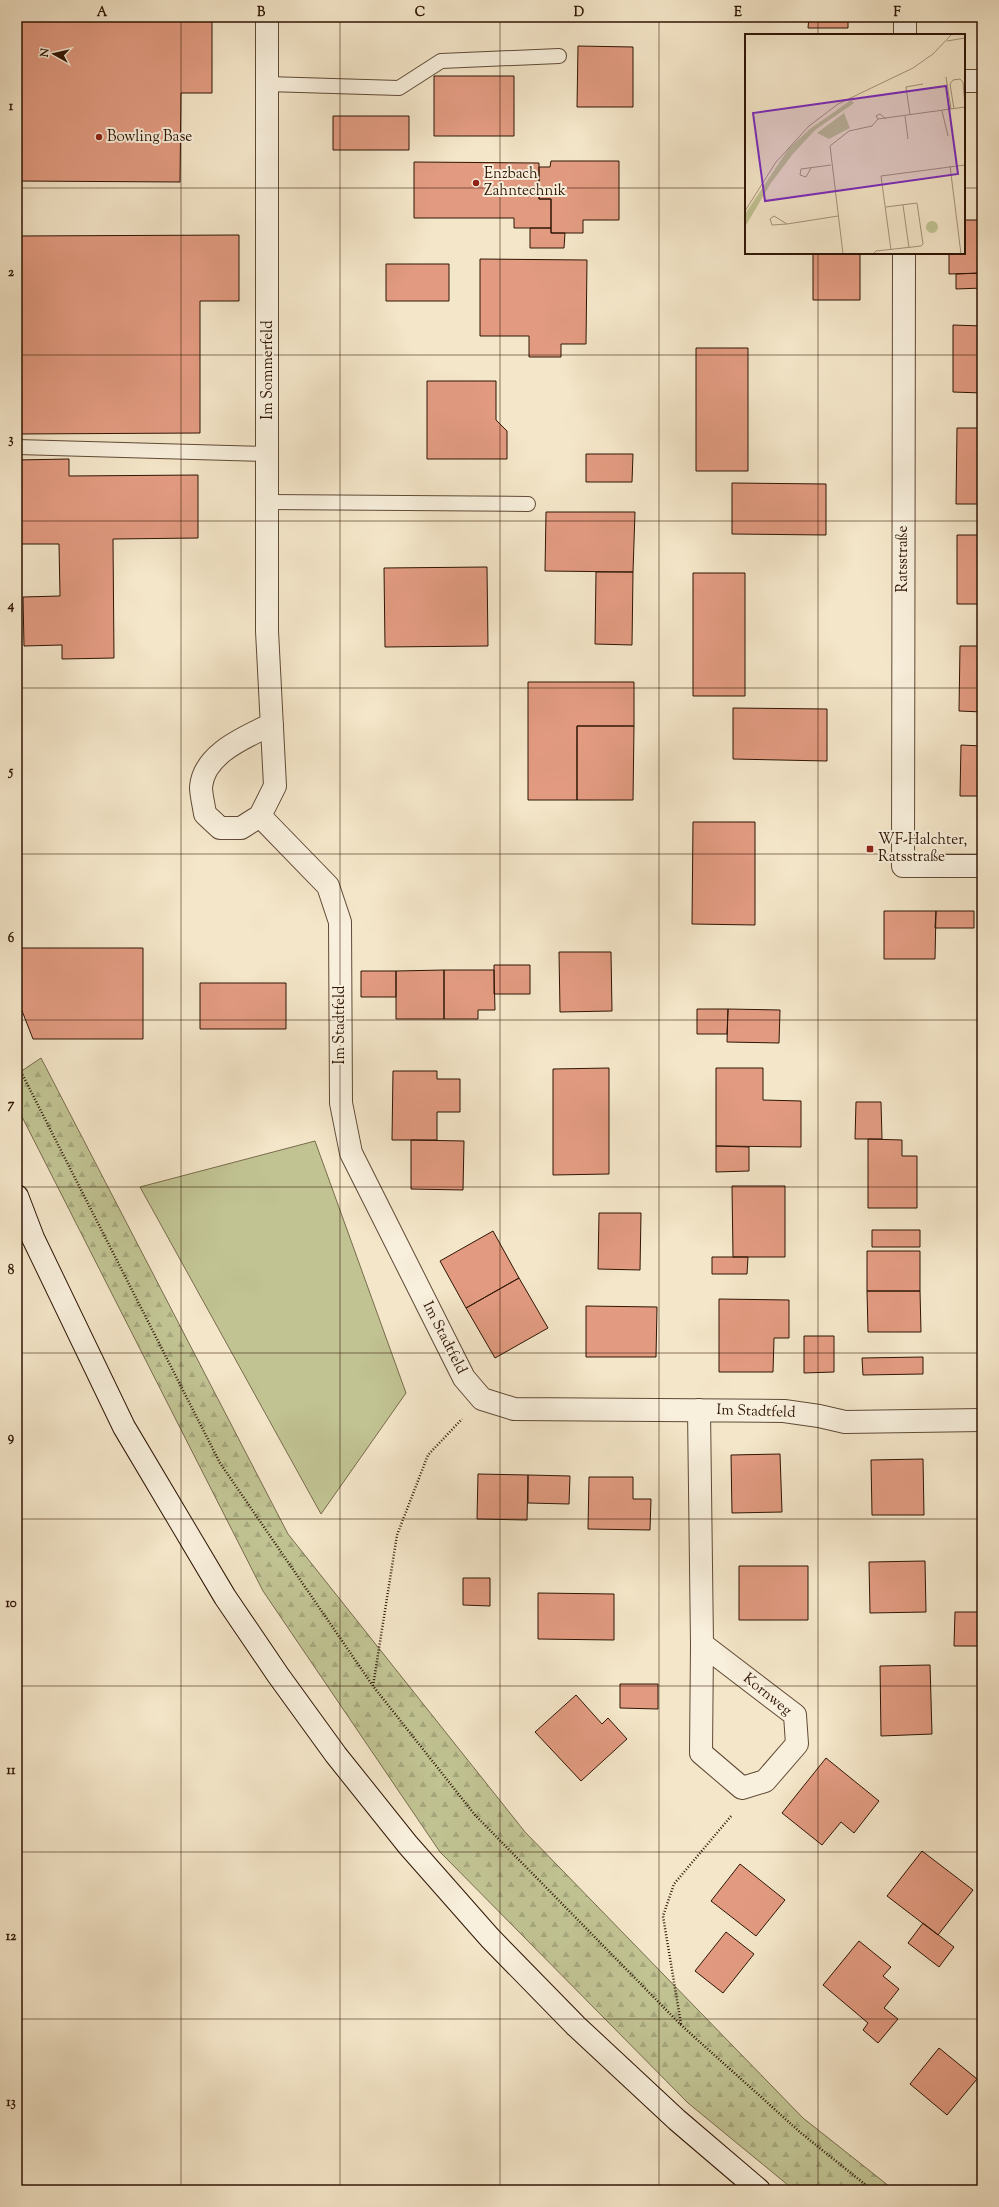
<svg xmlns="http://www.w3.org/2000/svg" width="999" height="2207" viewBox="0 0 999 2207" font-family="'Sorts Mill Goudy',serif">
  <defs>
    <pattern id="forest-firs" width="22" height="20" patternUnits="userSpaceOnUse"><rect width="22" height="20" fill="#c1c393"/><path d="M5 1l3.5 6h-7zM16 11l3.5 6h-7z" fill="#a6a77d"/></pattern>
  </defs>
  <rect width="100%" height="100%" fill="#f4e6c9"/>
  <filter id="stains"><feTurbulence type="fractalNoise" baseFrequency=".005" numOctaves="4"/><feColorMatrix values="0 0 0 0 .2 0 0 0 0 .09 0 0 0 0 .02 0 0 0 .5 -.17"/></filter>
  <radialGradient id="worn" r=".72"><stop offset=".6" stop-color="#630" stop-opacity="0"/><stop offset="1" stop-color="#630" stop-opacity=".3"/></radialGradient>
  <!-- forest -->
  <path fill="url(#forest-firs)" stroke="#786c4c" d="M41,1058L288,1534L525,1832L803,2118L894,2190H794L688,2103L440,1852L263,1591L17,1107V1074Z"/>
  <!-- park -->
  <path fill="#c1c393" stroke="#786c4c" d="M315,1141L406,1393L321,1514L140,1187Z"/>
  <!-- building -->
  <path fill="#e29b81" stroke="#2f1605" d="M17,17H212V93H181L180,182L17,181Z
    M809,17H848V28H808Z
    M578,46L633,47V107H577Z
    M434,76H514V136H434Z
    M333,116H409V150H333Z
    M551,161H619V220H583V233H551V199H539V167H550Z
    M414,162L539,163V199H551V228H514V218H414Z
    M964,220H982V273L949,274V253H964Z
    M530,228H551V233H565L564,248H530Z
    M239,235V301H200V433L17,434V236Z
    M813,253H860V300H813Z
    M480,259L587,260L586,344H561V357H529V336H480Z
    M386,264H449V301H386Z
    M982,273V288L956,289V274Z
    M953,325L982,326V393L953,392Z
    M696,348H748V471H696Z
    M427,381H496V420L507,431V459H427Z
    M957,428H982V504H956Z
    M586,454H633L632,482H586Z
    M69,459V476L198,475V538L113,539L114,658L62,659V645L24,646L23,597L60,596L59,544H17V460Z
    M732,483L826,484V535L732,534Z
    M546,512H635L633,572L545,571Z
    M957,535H982V604H957Z
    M487,567L488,646L385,647L384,568Z
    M596,572H633L632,645L595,644Z
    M693,573H745V696H693Z
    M960,646H982V712L959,711Z
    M528,682H634V726H577V800H528Z
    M733,708L827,709V761L733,759Z
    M577,726H634L633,800H577Z
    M961,745L982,746V796H960Z
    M693,822H755V925L692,924Z
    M884,911H936L935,959H884Z
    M936,911H974V928H935Z
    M17,948H143V1039H33L17,998Z
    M559,952H611L612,1011L560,1012Z
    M494,965H530V994H494Z
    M444,970H494L495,1010H478V1019H444Z
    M444,970V1019H396V971Z
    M361,971H396V997H361Z
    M200,983H286V1029H200Z
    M697,1009H728L727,1034H697Z
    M728,1009L780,1010L779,1043L727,1042Z
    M609,1068V1174L553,1175V1069Z
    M716,1068H763V1100L801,1101V1147L716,1146Z
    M393,1071H437V1079H460V1112H437V1140H392Z
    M856,1102H881L882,1139H855Z
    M868,1139L902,1140V1156H917V1208H868Z
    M411,1140L464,1141L463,1190L411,1189Z
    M716,1146L749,1147V1171L716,1172Z
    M732,1186H785V1257H733Z
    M599,1213H641L640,1270L598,1269Z
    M872,1230H920V1247H872Z
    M493,1231L519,1278L466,1308L440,1261Z
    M867,1251H920V1291H867Z
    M712,1257H748L747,1274H712Z
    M519,1278L548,1328L495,1358L466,1308Z
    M867,1291H920L921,1332H868Z
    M719,1299L789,1300V1338H774L773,1372H719Z
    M586,1306L657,1307L656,1357H586Z
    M804,1336H834V1372L804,1373Z
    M923,1357V1374L863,1375L862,1358Z
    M780,1454L782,1512L732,1513L731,1455Z
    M923,1459L924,1515H872L871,1460Z
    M478,1474L528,1475L527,1520L477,1519Z
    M528,1475L570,1476L569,1504L528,1503Z
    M589,1477H633V1499H651L650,1530L588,1529Z
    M925,1561L926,1612L870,1613L869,1562Z
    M739,1566H808V1620H739Z
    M463,1578H490V1606L463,1605Z
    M538,1593L614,1594V1640L538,1639Z
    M955,1612H982V1646H954Z
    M930,1665L932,1734L881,1736L880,1666Z
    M620,1684H658V1709L620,1708Z
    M576,1695L602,1724L608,1718L627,1739L581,1781L535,1732Z
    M826,1758L879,1801L854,1833L841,1822L822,1845L782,1813Z
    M922,1851L973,1890L938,1935L887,1896Z
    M740,1864L785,1900L756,1936L711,1901Z
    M923,1923L954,1947L939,1967L908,1943Z
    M726,1932L754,1954L723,1993L695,1971Z
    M859,1941L891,1967L883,1976L899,1989L884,2008L898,2019L878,2043L863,2030L868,2023L823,1985Z
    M939,2048L977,2079L947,2115L910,2084Z"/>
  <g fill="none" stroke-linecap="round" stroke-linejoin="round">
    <!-- lane casing -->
    <g stroke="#604a36" stroke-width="16">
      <path id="lane" d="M267,84L399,88L441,61L559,56
        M17,447L268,454
        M268,502L528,504"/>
    </g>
    <!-- street casing -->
    <g stroke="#604a36" stroke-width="24">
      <path id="street" d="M267,17V631L275,786L260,816L241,828H220L205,814C204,806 201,795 201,787C204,753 246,737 272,724
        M905,35V17
        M964,81H982
        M904,253L903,866H982
        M260,816L328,886L340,922L341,1103L351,1153L464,1378L482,1399L514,1409L784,1411L819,1416L845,1422L982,1420
        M699,1410L702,1644L701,1753L742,1788L765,1781L797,1744L795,1715L702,1644"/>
    </g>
    <!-- secondary casing -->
    <g stroke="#2f1605" stroke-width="24">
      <path id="secondary" d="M17,1196L33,1238L124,1427L225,1597L278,1675L336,1755L408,1845L490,1938L576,2026L677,2120L759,2190"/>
    </g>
    <!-- path -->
    <path stroke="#2f1605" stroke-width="2.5" stroke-dasharray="1 2" stroke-linecap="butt" d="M17,1064L220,1463L373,1686L475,1815L681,2025L801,2133L872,2190
      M373,1686L397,1535L428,1455L462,1419
      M681,2024L663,1916L674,1884L732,1815"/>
    <!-- lane -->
    <use href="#lane" stroke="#f8efdc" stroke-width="14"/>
    <!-- street -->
    <use href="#street" stroke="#f8efdc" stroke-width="22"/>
    <!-- secondary -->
    <use href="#secondary" stroke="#f8efdc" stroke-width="22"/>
  </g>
  <!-- grid -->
  <path fill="none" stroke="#2f1605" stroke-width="1" stroke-opacity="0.55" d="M181,17V2190M340,17V2190M500,17V2190M659,17V2190M818,17V35M17,188H746M964,188H982M818,253V2190M17,355H982M17,521H982M17,688H982M17,854H982M17,1020H982M17,1187H982M17,1353H982M17,1519H982M17,1686H982M17,1852H982M17,2019H982"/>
  <!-- markers -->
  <g fill="#8f2418" stroke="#f8efdc" stroke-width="1.5">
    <circle cx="99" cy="137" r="4"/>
    <circle cx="476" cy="183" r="4"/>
    <rect x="866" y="845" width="8" height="8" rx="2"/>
  </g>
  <g text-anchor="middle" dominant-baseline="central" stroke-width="4" stroke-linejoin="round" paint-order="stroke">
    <!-- poi labels -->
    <g font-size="15" fill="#2f1605" stroke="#f8efdc" text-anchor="start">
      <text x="107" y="137">Bowling Base</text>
      <text x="484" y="174">Enzbach<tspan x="484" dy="17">Zahntechnik</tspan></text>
      <text x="878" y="840">WF-Halchter,<tspan x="878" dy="17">Ratsstraße</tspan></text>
    </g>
    <!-- street labels -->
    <g font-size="15" fill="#2f1605" stroke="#f8efdc">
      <text transform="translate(268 370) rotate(-90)">Im Sommerfeld</text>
      <text transform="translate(903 559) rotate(-90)">Ratsstraße</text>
      <text transform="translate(340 1025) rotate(-90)">Im Stadtfeld</text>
      <text transform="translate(444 1338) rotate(63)">Im Stadtfeld</text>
      <text transform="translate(756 1412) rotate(2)">Im Stadtfeld</text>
      <text transform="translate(767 1695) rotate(39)">Kornweg</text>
    </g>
  </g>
  <!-- overview -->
  <g transform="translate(745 34)">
    <rect width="220" height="220" fill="#f4e6c9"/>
    <path d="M106,66L109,69L70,96L47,121L26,149L0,193V180L44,114L65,95Z" fill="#c1c393"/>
    <path d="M99,79L105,94L84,105L72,99ZM181 193a6 6 0 1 1 12 0a6 6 0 1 1-12 0Z" fill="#c1c393"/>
    <path fill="none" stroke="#a5937b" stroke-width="1" d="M202,7L220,4M201,43L206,75M209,75L205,50L208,46L215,45L218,48L220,72M197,77L203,102M165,81L161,53L178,50M160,82L163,105M133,85L220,73M133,85L131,82L135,80L141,85M205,132L216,220M66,134L61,143L55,141L56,135L86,131M158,171L164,214M0,177L31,128L64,92L93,70L168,34L188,20L207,0M42,190L27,191L25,185L29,182L42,190L93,182M146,216L136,142L220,131M98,220L85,112L104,97L127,92L133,85M128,220L131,217L176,212L178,210L172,169L141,173"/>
    <path fill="#7b2cbf" fill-opacity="0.15" stroke="#7b2cbf" stroke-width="2" d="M201,52L213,140L20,167L8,79Z"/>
    <rect width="220" height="220" fill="none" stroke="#2f1605" stroke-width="2"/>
  </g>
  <!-- margin -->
  <rect width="999" height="2207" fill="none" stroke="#f4e6c9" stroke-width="44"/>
  <!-- north arrow -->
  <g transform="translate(54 54) rotate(278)" stroke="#f8efdc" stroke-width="3" paint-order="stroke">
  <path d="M0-3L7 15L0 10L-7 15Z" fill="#2f1605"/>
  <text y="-6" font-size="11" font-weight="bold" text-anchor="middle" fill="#2f1605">N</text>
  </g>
  <rect x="22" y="22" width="955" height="2163" fill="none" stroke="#2f1605" stroke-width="1.5"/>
  <g font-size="13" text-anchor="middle" font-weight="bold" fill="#2f1605">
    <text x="102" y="16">A</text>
    <text x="261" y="16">B</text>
    <text x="420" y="16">C</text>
    <text x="579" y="16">D</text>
    <text x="738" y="16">E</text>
    <text x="897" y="16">F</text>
    <text x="11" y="110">1</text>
    <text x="11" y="276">2</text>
    <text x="11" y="443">3</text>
    <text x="11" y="609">4</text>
    <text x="11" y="775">5</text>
    <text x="11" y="942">6</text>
    <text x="11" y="1108">7</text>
    <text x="11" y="1274">8</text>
    <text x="11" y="1441">9</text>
    <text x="11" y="1607">10</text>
    <text x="11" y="1774">11</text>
    <text x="11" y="1940">12</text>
    <text x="11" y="2106">13</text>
  </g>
  <rect width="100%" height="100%" filter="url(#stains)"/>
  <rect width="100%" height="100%" fill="url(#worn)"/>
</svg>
